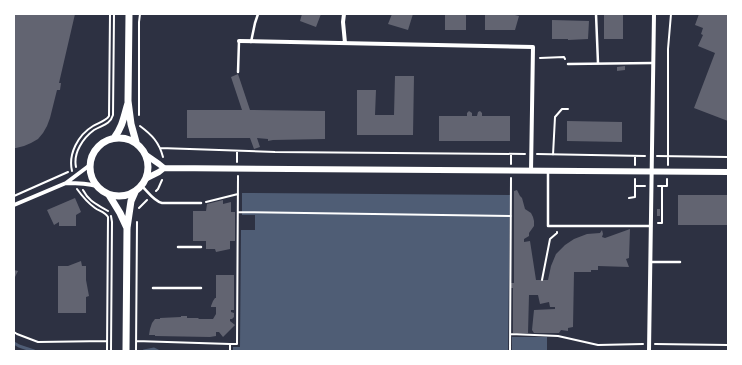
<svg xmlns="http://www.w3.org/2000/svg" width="742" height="365" viewBox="0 0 742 365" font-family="Arial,sans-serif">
  <rect width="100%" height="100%" fill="#2d3142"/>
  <!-- water -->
  <path fill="#4f5d75" d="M242,193L510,195L508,351H233V347H240L241,230H255V215H242Z
    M512,337H547V351H512Z"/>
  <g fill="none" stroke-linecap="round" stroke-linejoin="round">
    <!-- stream -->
    <path stroke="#4f5d75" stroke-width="3" d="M14,343L19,346L34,351
      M144,351L154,349L158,351"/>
  </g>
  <!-- building -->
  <path fill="#626471" d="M14,14H75L59,83H61L60,90H57L50,118L47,126L43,133L38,139L31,143L24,146L16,148H14Z
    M302,14H321L316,27L300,21Z
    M392,14H413L408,30L388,24Z
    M445,14H466V30H445Z
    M485,14H515V15L519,16L515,30H485Z
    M604,14H623V39H604Z
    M699,14H728V121L694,108L715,53L698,46L703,35L701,34L703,28L695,25Z
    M552,20L589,21L588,39L568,40V39H552Z
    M625,66V70L617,71V67Z
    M238,74L250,110L325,111V139L273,140L268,141V139L257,138L260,147L254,149L250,138H187V110H242L231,77Z
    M395,76H414L413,135H357V90H376L375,115H394Z
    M469,111L472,113V116H477L478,112L480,111L482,113V116H510V141H439V116H467V113Z
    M567,121L622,122V142L567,141Z
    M517,190L520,196L522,198L525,209L531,213L533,217L534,221V226L529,233V236L524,239V242L530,241L536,280H548L551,266L556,254L565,245L574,239L587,234L600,233L602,230L603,234L602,237L605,238L630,229L629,258L626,259L629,267L598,266V270H591V272H574L573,327L568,328V331L561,330L559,333H534L532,330L534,310L555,309V307H550L549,302L540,304L538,295H529L528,333H513V288H510V283H514V191Z
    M678,195H728V225H678Z
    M75,198L81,212L76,215V226H59V222L54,225L47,210Z
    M223,200V204L231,202V212H235V241H230V249L216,252L215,249H206V241H193V211H206L207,204Z
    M657,209H660V216H657Z
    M81,261L82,266H86V280L89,296L86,297V313H58V266H68Z
    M14,270L18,271L14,279Z
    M216,275H234V310H231V312L234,313V317L232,319H230V321L235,325L223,337L219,332H216V336L210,337L155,336V335H149L150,329L152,323L155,319H160V318L181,317V316H187V318H199L198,319H213L216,314V307H211V306L213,301L215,298H216Z"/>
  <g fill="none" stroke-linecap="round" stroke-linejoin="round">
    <!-- path -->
    <path stroke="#fff" stroke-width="2" d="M540,58L564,57L565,59
      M139,115V22L140,14
      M140,126C152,135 159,142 163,157
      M160,148L275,152L525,154
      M237,151V162
      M511,154V164
      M537,154L645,156
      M553,155L555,117L562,109H568
      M657,156L728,157
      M635,165V156
      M668,165V49L671,14
      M76,167C73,153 83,138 94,130C102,125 110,125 113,115L114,14
      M72,171C68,154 78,135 93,126C98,123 106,121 109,116L110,14
      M635,179V186H645
      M658,186H662V223H658
      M663,186H667V179
      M77,189C82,196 88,203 95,208C99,211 105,212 108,217L107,351
      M83,190C90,203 97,204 108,211
      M156,191L158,189L162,180
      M14,196L68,172
      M629,198L635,197V186
      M206,202L238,194
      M139,208L147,200
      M238,212L511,216
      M542,280L550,239L557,233V232
      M14,332L17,334L38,342L107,341
      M511,334L558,336L598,345L643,344
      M136,341L230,344V351
      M230,344H237L238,176
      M655,344L728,345
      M111,351L112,222L111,216
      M136,351L137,222
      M510,351L511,178"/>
    <!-- service -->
    <path stroke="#fff" stroke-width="2.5" d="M596,14L598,63
      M251,42L255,23L258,14
      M568,64L653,63
      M238,72L239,41
      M548,171V226H651
      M142,186C148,192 154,201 162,203H201
      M178,247H201
      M651,262H680
      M153,288H201"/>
    <!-- minor -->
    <path stroke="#fff" stroke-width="4" d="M344,14L343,22L345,43
      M239,41L533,47L531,171
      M66,183C77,183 86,183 97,186
      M14,205L66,183L90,165
      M649,351L654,14"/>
    <!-- tertiary -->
    <path stroke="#fff" stroke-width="6" d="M146,155L159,164L164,168
      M164,168L728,172
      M147,178L159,172L164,168"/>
    <!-- secondary -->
    <path stroke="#fff" stroke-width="7" d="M129,14L128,101L131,124L136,142
      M90 167a29 29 0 1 1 58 0a29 29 0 1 1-58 0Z
      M114,138C123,126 124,116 128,103
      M109,195L120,213L127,228
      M126,351L127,228L131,201L135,192"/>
  </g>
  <!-- border -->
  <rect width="742" height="365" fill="none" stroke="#ffffff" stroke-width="30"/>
</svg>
